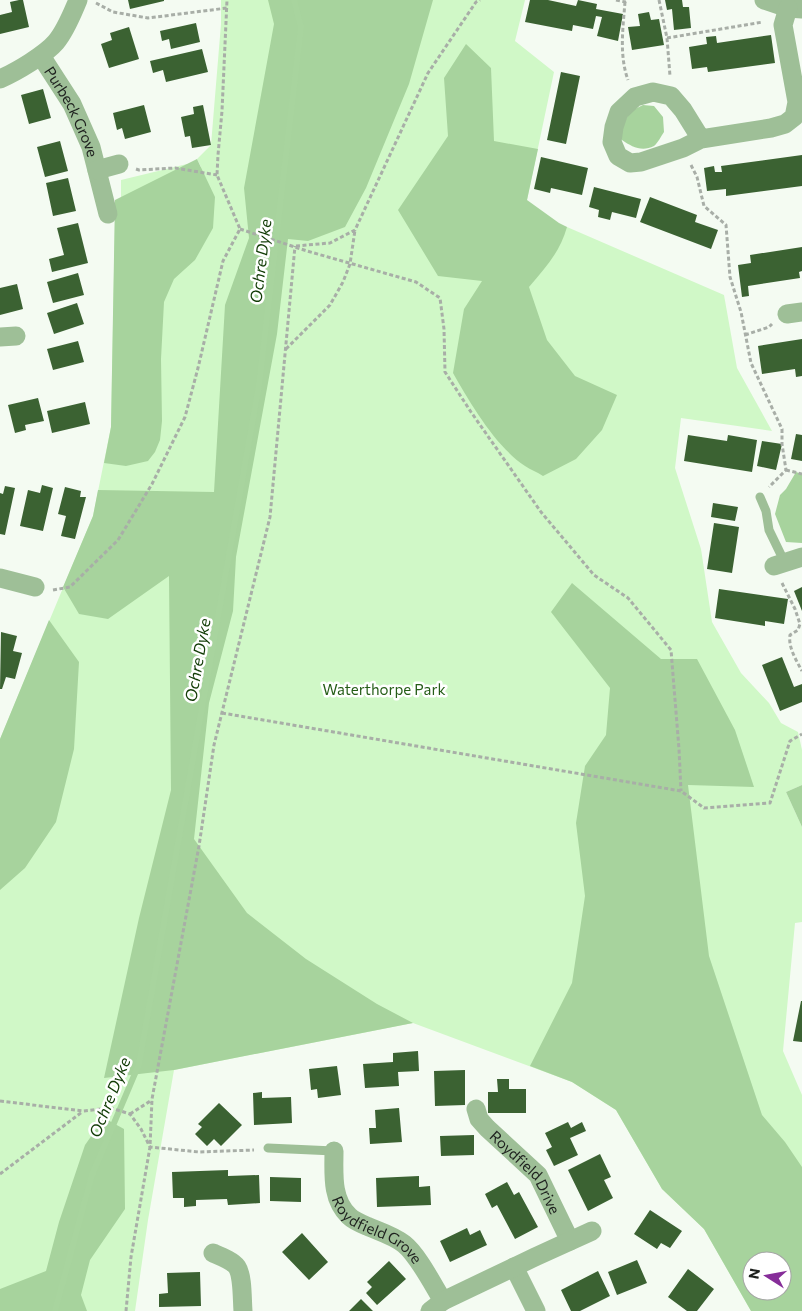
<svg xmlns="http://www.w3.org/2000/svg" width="802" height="1311" viewBox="0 0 802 1311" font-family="Commissioner,sans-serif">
  <rect width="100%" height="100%" fill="#f4fbf2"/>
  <!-- green -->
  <path fill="#d0f8c7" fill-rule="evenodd" d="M221,0H525L515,41L554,72L527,200L521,218L567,227L724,295L737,368L772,431L681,418L675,468L701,549L712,622L741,673L769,703L781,723L798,732L802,750V785L786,792L802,827V922L795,923L783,1051L802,1095V1311H751L704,1229L662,1189L616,1110L572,1082L413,1023L174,1070L148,1220L135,1311H0V739L93,516L111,427L115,221L121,216V180L187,164L201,167L197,159L211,145L221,24ZM752,1261H782V1291H752Z"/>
  <!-- forest -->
  <path fill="#a7d39d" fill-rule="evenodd" d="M268,0H433L409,84L366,188L345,227L308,241L288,239L277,334L236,557L233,611L209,703L194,839L247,913L306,959L377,1004L413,1023L174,1070L104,1078L139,918L171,790L169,576L108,619L79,614L63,587L93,516L98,490L214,492L225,305L249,238L244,188L274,24Z
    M466,44L491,68L494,141L538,149L527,200L559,223L567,227C560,252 546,267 529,287L547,340L575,376L617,395L602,430L576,459L543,476C537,472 531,470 525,466C496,447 470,403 453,373L464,309L482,281L438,276L398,210L448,136L444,78Z
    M643,105L654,106L663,117L664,132C661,136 658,143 654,146C642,152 632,147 622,140L620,128L631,111Z
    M197,159L215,197L213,228L195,260L174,279L164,302L161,359L162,421L160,440L155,452L148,461L126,466L104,463L111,427L115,200Z
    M796,472L802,474V543L786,542L775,514L780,495L786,489Z
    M572,583L661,659H697L735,730L754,787L688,785L709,956L762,1115L785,1142L802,1167V1311H751L704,1229L662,1189L616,1110L572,1082L530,1066L572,983L585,896L576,823L585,766L606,735L610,688L551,612ZM752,1261H782V1291H752Z
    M49,620L79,662L74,749L56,822L25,868L0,890V739Z
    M802,785V827L786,792Z
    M104,1118L124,1129L125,1209L90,1260L81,1295L87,1311H0V1289L46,1271L59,1222L85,1145Z"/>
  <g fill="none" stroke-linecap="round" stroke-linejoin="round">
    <!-- stream -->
    <path stroke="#a8d49e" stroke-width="6" d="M55,1311L92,1175L139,1064L259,385L301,27L294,0"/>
  </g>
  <!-- building -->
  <path fill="#3b6232" d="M19,0H23L29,27L0,34V15L12,12L10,2Z
    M128,0H164V1L130,9Z
    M530,0H548L576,6L578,0L597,4L596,9L623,14L618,41L597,36L602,17L596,16L593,29L573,25L572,31L525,22Z
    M665,0H682L683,7H689L691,28L674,30L672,9L667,10Z
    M649,12L651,20L659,19L664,45L632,50L628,27L640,26L638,14Z
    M196,23L200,42L171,49L169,39L162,41L160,31Z
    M129,27L139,59L109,68L101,44L112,40L110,33Z
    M771,35L775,63L708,72L707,67L692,69L689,47L707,44L706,37L716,36L717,43Z
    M202,49L208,72L166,82L163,70L153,73L150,61Z
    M561,72L580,76L566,144L547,140Z
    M43,89L51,118L29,124L21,95Z
    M144,105L151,132L125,139L122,128L117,130L113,113Z
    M203,105L211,145L192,148L190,136L185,137L181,117L194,114L193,107Z
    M60,141L68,171L45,177L37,147Z
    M802,155V186L726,196V189L707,191L704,168L714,166L715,172H722L721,166Z
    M541,157L588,168L582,195L551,188L550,193L534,189Z
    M68,178L76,211L53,216L46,183Z
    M594,187L641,199L636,218L612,212L610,220L598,217L599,210L589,207Z
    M650,197L697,215L695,222L718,230L711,249L640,222Z
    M78,223L88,263L52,272L49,259L64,255L57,228Z
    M802,247V271L799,272L800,278L748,286L749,296L742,297L738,265L751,263L750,255Z
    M78,273L84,295L53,303L47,282Z
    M17,284L23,309L0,315V288Z
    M77,303L84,324L54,334L47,313Z
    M802,339V376L796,377L795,369L762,374L758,346Z
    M78,341L84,362L53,370L47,349Z
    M38,398L44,421L25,425L26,430L15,433L8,405Z
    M85,402L90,424L52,433L47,411Z
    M796,434L802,435V461L791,459Z
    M688,435L727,441L728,435L757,440L752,472L684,461Z
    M762,441L782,444L776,470L757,466Z
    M42,485L53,488L43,531L20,526L28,490L40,493Z
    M5,486L15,488L5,535L0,534V493L3,494Z
    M65,487L81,491L80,497H86L75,539L61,536L66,516L58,514Z
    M713,503L738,507L735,521L711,517Z
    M714,523L739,527L732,573L707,569Z
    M802,587V611L794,591Z
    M719,589L788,599L784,624L765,621V626L715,618Z
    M1,632L17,636L13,651L22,653L15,679L6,677L2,689H0Z
    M782,657L794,687L802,684V702L780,711L762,665Z
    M801,1001H802V1042L793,1041Z
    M418,1051L419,1071L398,1072L399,1086L365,1088L363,1064L393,1062V1053Z
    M337,1066L341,1095L318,1098L317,1089L311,1090L309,1069Z
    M465,1070V1105L435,1106L434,1071Z
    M497,1079H509V1089H526V1113H488V1092H498Z
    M262,1092V1098L291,1097L292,1123L254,1125L253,1093Z
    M219,1103L242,1125L221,1146L214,1139L207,1146L195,1134L202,1127L198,1124Z
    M399,1108L402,1142L370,1144L369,1128H376L375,1110Z
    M568,1122L571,1128L582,1122L586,1131L570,1138L578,1155L554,1166L546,1150L552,1147L545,1133Z
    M474,1135V1155L441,1156L440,1136Z
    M600,1154L611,1177L604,1180L613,1198L588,1211L568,1170Z
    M228,1170V1176L259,1175L260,1203L228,1205L227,1199L196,1200V1206L184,1207V1198H173L172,1172Z
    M419,1176V1187L430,1186L431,1205L377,1207L376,1178Z
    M270,1177L301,1178V1202L270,1201Z
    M507,1182L514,1195L519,1192L538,1227L515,1239L497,1205L492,1208L485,1194Z
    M650,1210L682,1231L670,1248L661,1243L657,1249L634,1234Z
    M467,1228L470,1235L480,1230L487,1245L450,1262L440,1241Z
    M302,1233L328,1262L309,1280L282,1252Z
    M637,1260L647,1283L617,1295L608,1272Z
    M389,1261L406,1279L377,1305L366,1293L372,1287L367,1282Z
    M688,1269L714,1289L697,1311H687L668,1297Z
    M598,1271L610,1296L580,1311H571L561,1290Z
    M200,1272L201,1306L159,1307V1294L168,1293L167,1273Z
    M361,1299L373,1311H349Z"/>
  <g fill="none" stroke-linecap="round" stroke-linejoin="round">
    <!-- path -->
    <path stroke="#a8aea7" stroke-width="3" stroke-dasharray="4 2.5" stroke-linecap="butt" d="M616,0L625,2L628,0
      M659,0L667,38L670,76
      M625,2C623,28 619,55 628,80
      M96,3L113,12L148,18L227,8
      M667,38L763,22
      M691,165L697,177L704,206L726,225L730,277L741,312L751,363L782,429V444L786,470L769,487
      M136,169L139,170L175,168L217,175
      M240,229L307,251L416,282L440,298L444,329L445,372L471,412L541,512L594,575L628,598L671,650L679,749L681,791
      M296,246L330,243L355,230L428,73L476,2L480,0
      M745,335L769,327L772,324
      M286,349L330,305L343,282L350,264L355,230
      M786,470L802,474
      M782,583L795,609L800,624L798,630L790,635C788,647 796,660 802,671
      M53,590L70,587L118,540L152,484L185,417L198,368L223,261L240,229L217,175L218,155L222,111L227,0
      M222,713L681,791L704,808L770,803L790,741L802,734
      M0,1101L83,1111L111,1108L130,1114L141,1129L150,1147L199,1152L254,1150
      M130,1114L152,1100
      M0,1174L82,1112
      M126,1311L131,1257L150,1147L152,1099L199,846L214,745L270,517L295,246"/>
    <!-- lane -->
    <path stroke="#9ebf97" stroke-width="9" d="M760,497L766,511L769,530L785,563
      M268,1148L334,1151"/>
    <!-- street -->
    <g stroke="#9ebf97" stroke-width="19">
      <path d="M764,0L788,8L802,9"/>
      <path id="s1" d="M41,56L72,104L91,147L108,214"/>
      <path d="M0,79C16,72 45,55 56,42C66,30 72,14 78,0"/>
      <path d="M701,139L683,110L671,96L653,92L635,97L619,112L614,127L612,142L618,156L630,163L641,162L683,148L701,139L771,128L785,124L794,117L797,102L783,25L788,8"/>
      <path d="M97,170L119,164"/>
      <path d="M787,314L802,312"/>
      <path d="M0,337L16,336"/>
      <path d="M774,566L802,557"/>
      <path d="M0,578L35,587"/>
      <path id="s2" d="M476,1109L479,1119L487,1128L538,1175L570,1241"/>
      <path id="s3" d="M334,1151C334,1173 331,1199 349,1216C354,1221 362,1224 369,1227C381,1232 394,1236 404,1244C418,1255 433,1285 443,1301"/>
      <path d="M213,1253C220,1256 233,1261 237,1267C243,1276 242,1300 243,1311"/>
      <path d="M514,1267L536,1311"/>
      <path d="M430,1311L443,1301L535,1257L592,1231"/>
    </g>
  </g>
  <g text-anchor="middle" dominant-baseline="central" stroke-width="5" stroke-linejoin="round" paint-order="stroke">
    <!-- street labels -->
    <g font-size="15" fill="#1e211e" stroke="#fff">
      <text stroke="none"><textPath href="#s1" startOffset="64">Purbeck Grove</textPath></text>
      <text stroke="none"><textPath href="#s2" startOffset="82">Roydfield Drive</textPath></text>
      <text stroke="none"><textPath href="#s3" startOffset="100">Roydfield Grove</textPath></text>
    </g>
    <!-- park labels -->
    <g font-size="15" fill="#255d17" stroke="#fff">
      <text x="384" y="689">Waterthorpe Park</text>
    </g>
    <!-- water labels -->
    <g font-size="16" font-style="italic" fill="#103b04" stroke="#fff">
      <text transform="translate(260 261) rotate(-83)">Ochre Dyke</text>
      <text transform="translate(197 660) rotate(-80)">Ochre Dyke</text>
      <text transform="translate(109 1097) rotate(-68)">Ochre Dyke</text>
    </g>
  </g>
  <!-- north arrow -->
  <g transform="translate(767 1276) rotate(281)"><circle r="24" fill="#ffffff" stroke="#a5a6a5"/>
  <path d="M0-4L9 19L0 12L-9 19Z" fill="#862d99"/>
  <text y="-8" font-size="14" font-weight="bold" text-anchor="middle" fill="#1e211e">N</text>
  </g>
</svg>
